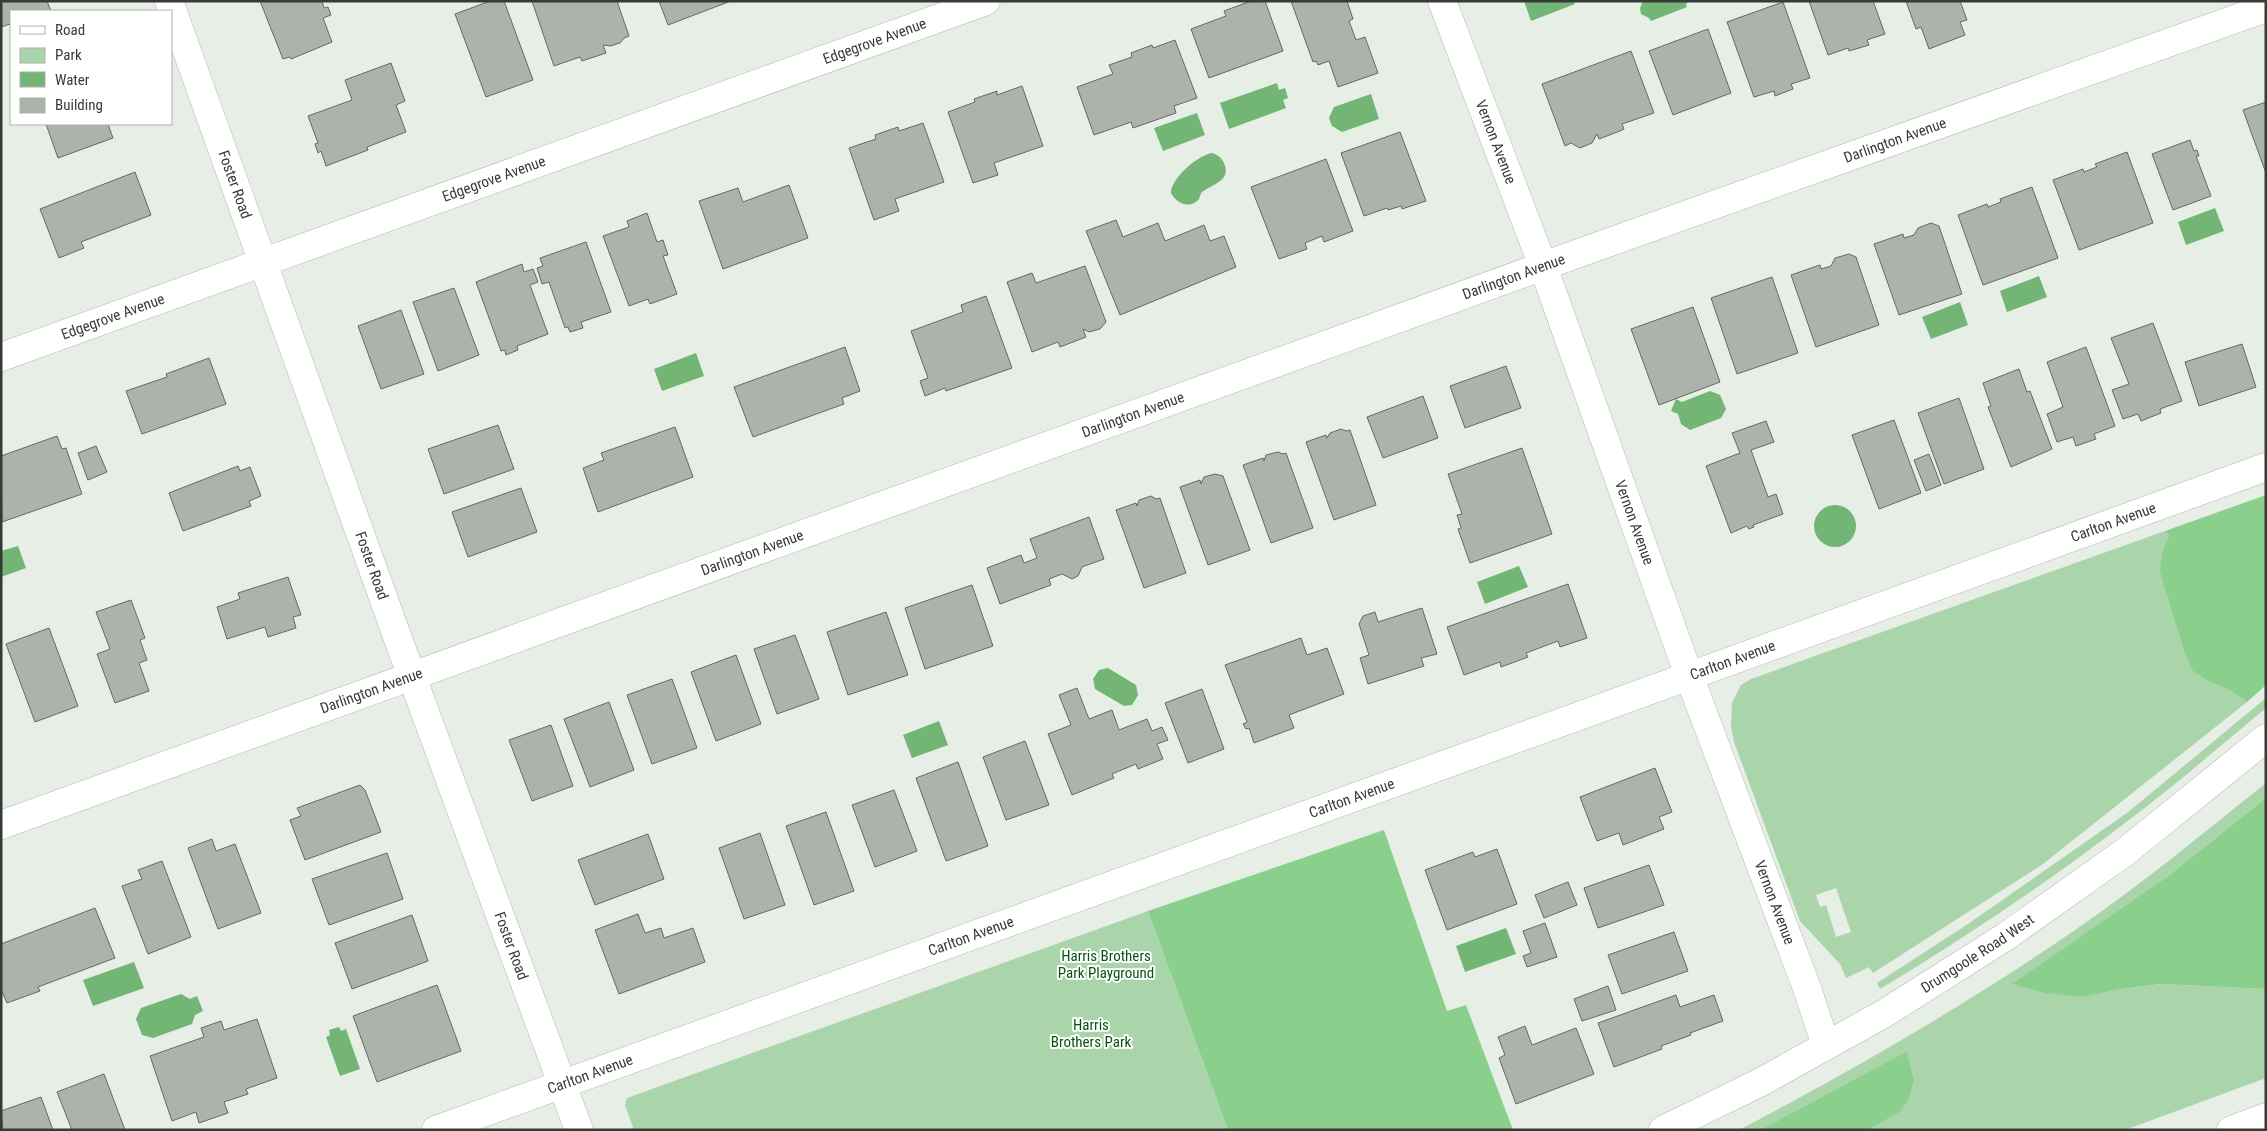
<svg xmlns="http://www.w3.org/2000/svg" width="2267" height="1131" viewBox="0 0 2267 1131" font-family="'Roboto Condensed',sans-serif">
  <rect width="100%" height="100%" fill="#e6eee6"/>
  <!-- green -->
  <path fill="#aad4aa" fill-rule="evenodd" d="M2165,531L2169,535L2162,553L2161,571L2183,648L2212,683L2227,689L2247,702L2043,864L1873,973L1869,967L1846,978L1840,964L1800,921L1734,742L1731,726L1732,703L1741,685L1751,679ZM1836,888L1851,932L1836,937L1826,905L1820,907L1816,895Z
    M2266,698V708C2219,747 2173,787 2125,823C2047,883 1964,938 1880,989L1877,983L1968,924L2127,813Z
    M2266,783V798L2168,876L2013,984L2084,997L2121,989L2161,984L2266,989V1078L2125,1130H1868L1900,1112L1914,1080L1907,1051L1760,1130H1739C1852,1071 1962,1007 2068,935C2137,888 2201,835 2266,783Z
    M1148,911L1228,1130H634L625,1105L627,1098Z"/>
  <!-- forest -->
  <path fill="#8bcf8d" d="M2266,495V685L2247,702L2227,689L2212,683L2193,671L2183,648L2160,571L2162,553L2169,535L2165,531Z
    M2266,798V989L2161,984L2121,989L2084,997L2046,993L2012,984L2168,876Z
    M1384,830L1447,1011L1466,1005L1513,1130H1228L1148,911Z
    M1907,1051L1914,1080L1909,1098L1900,1112L1868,1130H1760Z"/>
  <!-- water -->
  <path fill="#72b574" d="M1524,1H1574L1575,4L1531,21Z
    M1643,1H1689L1686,4L1687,7L1651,21L1649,18L1641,14L1640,8Z
    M1277,83L1279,90L1285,88L1288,98L1283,100L1286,108L1229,129L1220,103Z
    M1371,94L1379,119L1342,132L1332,126L1329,118L1334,107Z
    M1197,113L1205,135L1163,151L1154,128Z
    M1212,153C1218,155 1223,158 1225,166C1230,181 1211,185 1202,192C1200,194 1200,197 1199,199C1190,210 1176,203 1171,193C1171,178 1198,155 1212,153Z
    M2215,208L2224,231L2186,245L2178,222Z
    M2039,276L2047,297L2007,312L2000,291Z
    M1960,302L1968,325L1931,339L1922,317Z
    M696,353L704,376L662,391L654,369Z
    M1710,391L1720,395L1726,409L1721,418L1690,430L1681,424L1678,414L1671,411L1676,399L1682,402Z
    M1814 526a21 21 0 1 1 42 0a21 21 0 1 1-42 0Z
    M18,546L26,568L1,577V551Z
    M1519,566L1528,587L1485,604L1477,582Z
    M1108,668L1136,685L1138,695L1132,705L1124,706L1095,689L1093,679L1099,670Z
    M939,721L948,745L912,758L903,735Z
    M1506,928L1516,954L1465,972L1456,946Z
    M134,962L144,988L93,1006L83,980Z
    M181,994L190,999L197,996L203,1011L195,1015L192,1024L153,1038L142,1035L136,1019L141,1008Z
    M339,1027L341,1031L346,1029L360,1069L340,1076L326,1037L330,1035L329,1030Z"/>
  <!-- building -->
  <path fill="#acb3ab" stroke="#636a63" d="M1,1H47L51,11H11V27L10,24L1,27Z
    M260,1H322L324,8L328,7L331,15L323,18L332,42L291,59L290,57L283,59Z
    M490,1H504L533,80L486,97L455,14Z
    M532,1H617L629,36L624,38L620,43L610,46L603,45L606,53L582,61L580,57L554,66Z
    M659,1H731L668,25Z
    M1251,1H1265L1283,51L1209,78L1191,29L1226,16L1224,11Z
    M1291,1H1347L1353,19L1349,21L1356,40L1365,37L1378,73L1338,87L1329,61L1318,65L1316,61L1313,62Z
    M1809,1H1873L1885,34L1867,40L1869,45L1849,51L1848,48L1828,55Z
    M1906,1H1960L1967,20L1960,22L1965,35L1929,49L1921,27L1916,29Z
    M1783,2L1810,78L1791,84L1793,89L1775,96L1774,91L1754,97L1727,22Z
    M1708,29L1731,93L1673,115L1649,51Z
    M1175,40L1197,98L1174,106L1176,113L1133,128L1131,122L1094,135L1077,87L1113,74L1109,65L1132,57L1131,53L1152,45L1153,48Z
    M1631,51L1654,113L1622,124L1624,129L1620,131L1599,139L1597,134L1592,143L1580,148L1571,143L1565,146L1542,84Z
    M391,63L405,101L396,105L406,132L367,147L368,150L326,166L321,151L318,153L315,144L318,143L308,116L352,100L345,80Z
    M1022,86L1043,146L994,163L998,175L973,183L948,112L975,102L974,99L997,91V95Z
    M2266,102V173L2243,110Z
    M923,123L944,182L895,199L899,211L874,220L849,148L876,139L875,135L898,127L899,131Z
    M46,124H108L113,138L58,158Z
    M1400,132L1426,201L1402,209L1401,206L1388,210L1387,208L1364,216L1341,153Z
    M2190,140L2194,151L2197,150L2199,156H2196L2211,196L2173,210L2152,154Z
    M2127,152L2153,223L2079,250L2053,180L2083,169L2084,172L2097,167L2095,164Z
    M1326,159L1353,231L1324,242L1322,236L1305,243L1307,249L1279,259L1251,187Z
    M135,172L151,215L81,242L84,248L59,258L40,209Z
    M789,185L808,238L723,269L699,201L738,188L743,202Z
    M2032,187L2058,258L1983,285L1958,215L1987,204L1988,207L2001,202L2000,199Z
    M647,213L657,242L663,240L668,255L663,256L677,294L650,304L648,299L629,306L603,236L629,227L627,221Z
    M1116,220L1123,237L1158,223L1165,241L1204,225L1210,241L1224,236L1236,267L1120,315L1086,231Z
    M1931,223L1939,226L1962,294L1899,315L1874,244L1903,234L1904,238L1914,235L1918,228Z
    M586,242L611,312L581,322L583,328L570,332L568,327L565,328L549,282L542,284L537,268L543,266L540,258Z
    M1849,254L1856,257L1879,325L1816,347L1791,275L1820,265L1821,269L1831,266L1835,258Z
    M522,264L524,272L533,269L538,282L530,285L548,334L517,346L518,350L506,355L505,350L501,351L476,282Z
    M1085,266L1106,322L1100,329L1089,332L1083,329L1086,337L1060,347L1058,342L1032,352L1007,282L1032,273L1036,283Z
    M1772,277L1798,353L1737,374L1711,298Z
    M454,288L479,355L438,371L413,302Z
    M986,296L1012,368L946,391L945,388L925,396L920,381L928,378L911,331L963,312L961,305Z
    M1693,307L1720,382L1659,405L1631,329Z
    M401,310L424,374L381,389L358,326Z
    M2153,323L2182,401L2160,409L2161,413L2141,421L2138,414L2123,419L2112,390L2129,384L2111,338Z
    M2242,344L2256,387L2199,406L2185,362Z
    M845,347L860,391L842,398L844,404L753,437L734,387Z
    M2086,347L2115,426L2094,434L2096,439L2076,446L2073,437L2057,442L2047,414L2063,407L2047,362Z
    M209,358L226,404L142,434L126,391L167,377L166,374Z
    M1506,366L1521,408L1465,428L1450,386Z
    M2019,369L2027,392L2030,391L2052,449L2011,467L1988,407L1991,406L1983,383Z
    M1423,396L1438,438L1383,458L1367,417Z
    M1959,398L1984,469L1944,484L1918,413Z
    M1894,420L1921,493L1879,509L1852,435Z
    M1766,421L1774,442L1751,450L1768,497L1776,494L1783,514L1753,525L1754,527L1749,529L1747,526L1731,533L1706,466L1740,453L1732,433Z
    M498,425L514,469L444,494L428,449Z
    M675,427L693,477L598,512L583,468L604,460L601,453Z
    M1341,429L1346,431L1350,430L1376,505L1334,520L1306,442L1326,435L1327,438L1330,433Z
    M57,436L62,449L66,448L82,494L2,522L1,456Z
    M96,446L107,472L88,480L78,453Z
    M1522,448L1552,534L1470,563L1458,529L1461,528L1457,515L1462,514L1448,474Z
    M1278,452L1283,454L1286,453L1313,528L1271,543L1243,465L1263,458L1264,461L1266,455Z
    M1929,454L1941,485L1926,491L1914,460Z
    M238,466L240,471L250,467L261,496L249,501L251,506L183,531L169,493Z
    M1215,474L1223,476L1250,550L1208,565L1180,487L1200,480L1201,484L1204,477Z
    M521,488L537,532L468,557L452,512Z
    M1151,496L1156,499L1160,498L1186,573L1144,588L1116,510L1136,503L1137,506L1139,500Z
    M1089,517L1104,559L1082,567L1078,576L1072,579L1062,574L1049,579L1051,585L1000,604L987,568L1021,555L1024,563L1037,558L1030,539Z
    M288,577L301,615L293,617L296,628L268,637L265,627L227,639L217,607L240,599L238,593Z
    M1568,584L1587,638L1560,647L1558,641L1526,653L1528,657L1501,667L1500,662L1464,675L1447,627Z
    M972,585L993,646L925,669L905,608Z
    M131,600L145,638L140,640L147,660L139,663L149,691L115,703L97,654L110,649L96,612Z
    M1422,608L1437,654L1421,658L1424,666L1368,684L1360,658L1369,655L1359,624L1363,616L1375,612L1378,622Z
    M886,612L908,675L848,695L827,632Z
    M49,628L78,706L35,722L6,644Z
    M795,635L819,699L777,714L754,649Z
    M1301,638L1307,655L1327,648L1344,694L1289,715L1294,728L1254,743L1249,728L1246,729L1243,724L1247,722L1225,665Z
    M736,655L761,724L716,741L691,672Z
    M672,679L697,748L652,764L627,695Z
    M1077,688L1089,719L1112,710L1119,730L1147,719L1152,731L1162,727L1168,740L1157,744L1163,759L1138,769L1136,764L1112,774L1114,778L1072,795L1048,734L1071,725L1059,695Z
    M1202,689L1224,749L1188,763L1165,703Z
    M609,702L634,770L590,787L564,719Z
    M551,725L573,786L532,801L509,740Z
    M1025,741L1049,805L1006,820L983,757Z
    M958,762L988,846L946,861L916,778Z
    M1655,768L1672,812L1659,817L1664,829L1623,845L1619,833L1597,841L1580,797Z
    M360,785L365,790L381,832L305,860L290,820L301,816L297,808Z
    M894,790L917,851L875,867L852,805Z
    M826,812L854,891L814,905L786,826Z
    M760,833L785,905L744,919L719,848Z
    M648,834L664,879L595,905L578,860Z
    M212,839L216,851L235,844L261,913L218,929L188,848Z
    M1497,849L1517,904L1447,930L1425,870L1473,852L1475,857Z
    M387,853L403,899L329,925L312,879Z
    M162,861L191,937L148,954L122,886L142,879L138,870Z
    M1649,865L1664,905L1598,928L1584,888Z
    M1568,882L1577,905L1544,918L1535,895Z
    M95,908L115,958L38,987L40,991L7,1003L1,989V944Z
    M638,914L645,933L661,928L664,938L693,928L705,962L619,994L595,930Z
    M412,915L428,961L352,989L335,943Z
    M1545,923L1557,957L1527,967L1523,956L1531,953L1523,931Z
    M1674,932L1688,971L1622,994L1608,955Z
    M437,985L461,1051L377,1082L353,1016Z
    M1608,986L1616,1010L1582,1021L1574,999Z
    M1676,995L1680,1007L1714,995L1723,1021L1690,1033L1691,1035L1661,1046L1662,1049L1614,1067L1598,1023Z
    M257,1019L277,1078L246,1089L248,1094L224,1102L228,1113L199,1123L196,1112L172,1121L150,1056L204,1037L201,1028L221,1021L224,1030Z
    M1525,1026L1532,1045L1576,1028L1594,1074L1516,1104L1499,1058L1505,1055L1498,1037Z
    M104,1074L125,1130H72L57,1092Z
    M41,1097L53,1130H3L1,1111Z"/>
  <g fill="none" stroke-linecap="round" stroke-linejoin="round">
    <!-- minor casing -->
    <g stroke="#b2bab2" stroke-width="29">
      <g id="minor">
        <path id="s1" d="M1442,1L1543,266L1689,676L1808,991L1826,1046"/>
        <path id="s2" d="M1,357L986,1"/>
        <path id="s3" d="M1,825L1582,252L2266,8"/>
        <path id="s4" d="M436,1130L2266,467"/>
      </g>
    </g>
    <!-- tertiary casing -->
    <g stroke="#b2bab2" stroke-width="29">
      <g id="tertiary">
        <path id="s5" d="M169,1L397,636L579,1130"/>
      </g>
    </g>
    <!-- secondary casing -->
    <g stroke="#b2bab2" stroke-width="29">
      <g id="secondary">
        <path id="s6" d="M1663,1130L1761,1082L1885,1013L2005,937L2125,852L2266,738"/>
      </g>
    </g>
    <!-- motorway casing -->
    <g stroke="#b2bab2" stroke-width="29">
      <path id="motorway" d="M2231,1130L2266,1117"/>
    </g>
    <!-- minor -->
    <use href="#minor" stroke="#fff" stroke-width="28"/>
    <!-- tertiary -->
    <use href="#tertiary" stroke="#fff" stroke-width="28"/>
    <!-- secondary -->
    <use href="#secondary" stroke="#fff" stroke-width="28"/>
    <!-- motorway -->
    <use href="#motorway" stroke="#fff" stroke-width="28"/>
  </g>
  <g text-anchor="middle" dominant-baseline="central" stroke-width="4" stroke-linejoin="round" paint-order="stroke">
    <!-- street labels -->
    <g font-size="15" fill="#373a37" stroke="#fff">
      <text stroke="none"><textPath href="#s2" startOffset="929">Edgegrove Avenue</textPath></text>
      <text stroke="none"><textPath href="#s3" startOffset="2014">Darlington Avenue</textPath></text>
      <text stroke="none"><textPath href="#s1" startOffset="151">Vernon Avenue</textPath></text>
      <text stroke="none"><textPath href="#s2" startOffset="524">Edgegrove Avenue</textPath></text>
      <text stroke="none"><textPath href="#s5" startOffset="195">Foster Road</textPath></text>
      <text stroke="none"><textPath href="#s3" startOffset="1609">Darlington Avenue</textPath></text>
      <text stroke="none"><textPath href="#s2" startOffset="119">Edgegrove Avenue</textPath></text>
      <text stroke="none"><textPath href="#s3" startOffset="1204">Darlington Avenue</textPath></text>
      <text stroke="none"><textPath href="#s4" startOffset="1784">Carlton Avenue</textPath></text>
      <text stroke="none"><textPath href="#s1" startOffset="556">Vernon Avenue</textPath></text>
      <text stroke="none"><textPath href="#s3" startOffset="799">Darlington Avenue</textPath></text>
      <text stroke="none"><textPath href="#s5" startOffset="600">Foster Road</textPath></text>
      <text stroke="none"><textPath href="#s4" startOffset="1379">Carlton Avenue</textPath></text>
      <text stroke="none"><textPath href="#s3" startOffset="394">Darlington Avenue</textPath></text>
      <text stroke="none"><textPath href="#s4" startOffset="974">Carlton Avenue</textPath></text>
      <text stroke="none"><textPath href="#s1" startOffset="961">Vernon Avenue</textPath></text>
      <text stroke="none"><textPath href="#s4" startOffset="569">Carlton Avenue</textPath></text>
      <text stroke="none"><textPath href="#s5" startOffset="1005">Foster Road</textPath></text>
      <text stroke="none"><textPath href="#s6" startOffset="361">Drumgoole Road West</textPath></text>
      <text stroke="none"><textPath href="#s4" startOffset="164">Carlton Avenue</textPath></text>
    </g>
    <!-- park labels -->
    <g font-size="15" fill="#075315" stroke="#fff">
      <text x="1106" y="956">Harris Brothers<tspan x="1106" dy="17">Park Playground</tspan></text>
      <text x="1091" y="1025">Harris<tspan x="1091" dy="17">Brothers Park</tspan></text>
    </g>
  </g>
  <!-- border -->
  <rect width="2267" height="1131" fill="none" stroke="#373a37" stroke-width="5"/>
  <!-- legend -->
  <rect x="10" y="10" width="162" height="115" fill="#ffffff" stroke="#afb0af"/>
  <rect x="20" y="26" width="25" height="8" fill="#ffffff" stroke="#afb0af"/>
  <text x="55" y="35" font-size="15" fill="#373a37">Road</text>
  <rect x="20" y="48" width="25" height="15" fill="#aad4aa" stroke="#afb0af"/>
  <text x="55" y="60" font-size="15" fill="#373a37">Park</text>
  <rect x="20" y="72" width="25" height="15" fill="#72b574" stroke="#afb0af"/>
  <text x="55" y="85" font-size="15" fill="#373a37">Water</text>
  <rect x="20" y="98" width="25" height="15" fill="#acb3ab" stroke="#afb0af"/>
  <text x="55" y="110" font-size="15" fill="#373a37">Building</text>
</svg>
